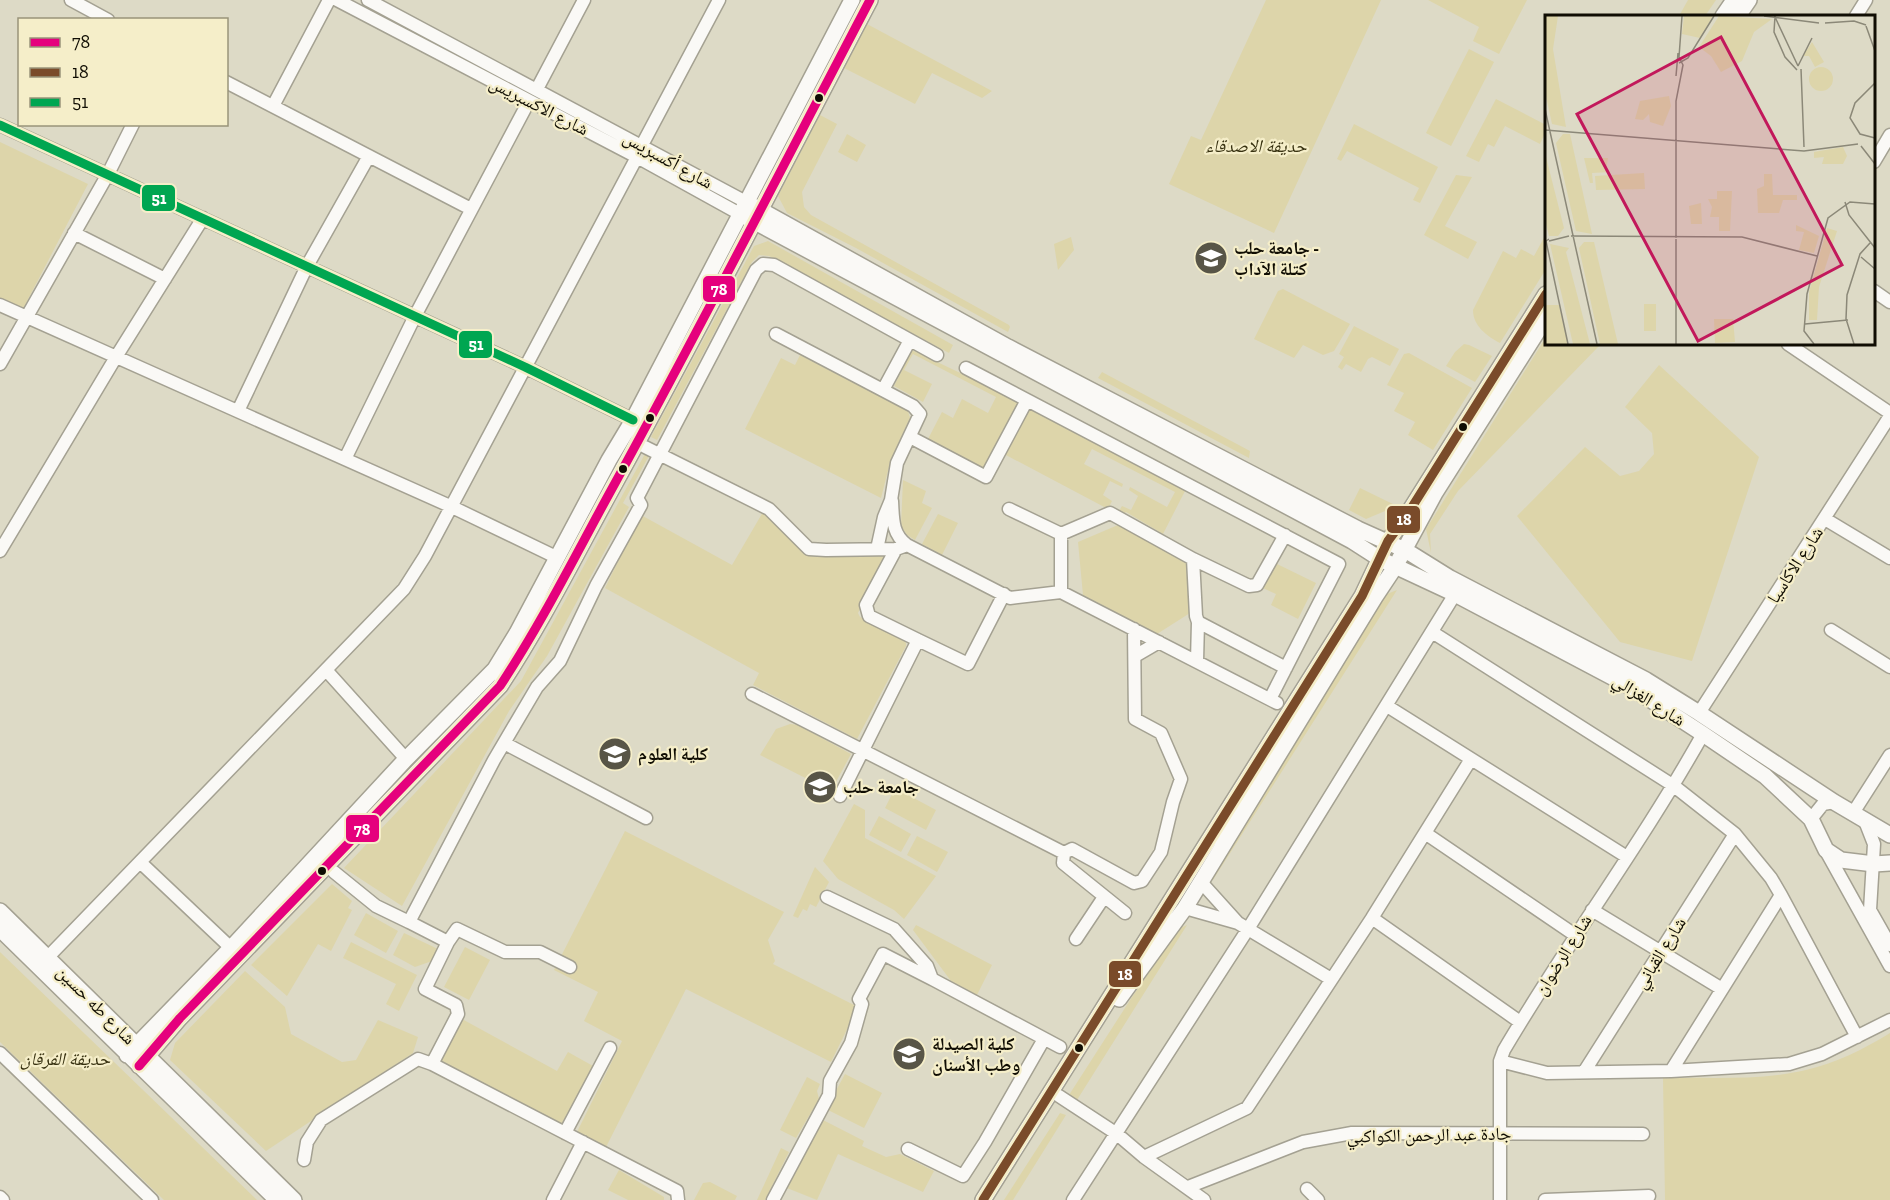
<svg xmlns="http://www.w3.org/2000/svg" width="1890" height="1200" viewBox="0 0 1890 1200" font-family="'Zilla Slab','Noto Naskh Arabic',serif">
  <rect width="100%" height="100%" fill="#dddac6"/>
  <!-- green -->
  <path fill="#ddd5aa" d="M1266,0H1381L1274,233L1169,184L1191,136L1201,140Z
    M1428,0H1527L1499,54L1473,41L1479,27Z
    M1688,0H1716L1705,16H1679Z
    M867,24L992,91L982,98L932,73L915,104L844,68Z
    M1469,49L1494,62L1451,146L1426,133Z
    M1496,99L1546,125V131L1540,144L1505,126L1494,147L1488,144L1479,162L1466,156Z
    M820,115L837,124L802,192L804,207L811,215L1009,325L1010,327L1008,332L856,248L787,213L778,196Z
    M1354,124L1438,167L1420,203L1413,200L1419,188L1347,151L1341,161L1337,159Z
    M847,134L866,145L857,162L838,152Z
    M0,142L88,184L23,309L0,299Z
    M1456,175L1472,177L1445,226L1477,242L1468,259L1424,235Z
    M1546,234V269L1500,343C1487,336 1473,326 1473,310L1503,251L1516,258L1521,249L1534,256Z
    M1071,237L1074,250L1058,270L1054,244Z
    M768,241L953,345L949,353L769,256L759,255L752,262L657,440L651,437L754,246Z
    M1283,289L1350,324L1334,351L1323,355L1303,345L1294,358L1254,339L1278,291Z
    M1354,326L1399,349L1390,366L1372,357L1368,359L1361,372L1346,364L1342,370L1338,367L1344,357L1339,354Z
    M1546,337V344H1601L1458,491L1430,534L1431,553L1426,529Z
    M1464,344L1469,345L1492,356L1475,382L1446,366L1455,352Z
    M912,350L1019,401L984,468L928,439L942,412L953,418L962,399L988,413L996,397L913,354L904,370L932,384L923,402L894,386Z
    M1409,353L1472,388L1433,450L1408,435L1415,422L1394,411L1404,393L1387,385L1404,354Z
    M800,355L908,411L910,418L891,459L881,498L745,429L781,358L795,365Z
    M1659,365L1759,457L1692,661L1620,642L1517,516L1585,447L1620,476L1639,471L1654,454L1652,433L1625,407Z
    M1102,372L1250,451L1249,458L1098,378Z
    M1028,408L1185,491L1163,534L1126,512L1124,514L1119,511L1122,506L1131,510L1138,496L1129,490L1130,487L1167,507L1175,492L1092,449L1084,464L1123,484L1122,487L1110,481L1103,495L1112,501L1108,509L1004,454Z
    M646,452L650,454L623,503L629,507L547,656L509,711L402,906L344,868L521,681Z
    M903,480L926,491L922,503L932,508L915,540L907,535L901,526Z
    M1360,488L1397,506L1366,519L1349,510Z
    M763,512L809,553L819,557L887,554L858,613L860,617L903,639L906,643V646L857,739L753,685L759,673L605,588L641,515L732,565Z
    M938,514L958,523L942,555L922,544Z
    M1118,525L1186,561L1190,613L1157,634L1083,595L1078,542Z
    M1275,563L1316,583L1298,619L1271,605L1276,594L1263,588Z
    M1397,590L1213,880L1212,876L1378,603L1387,594Z
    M790,724L798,725L851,754L831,791L760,755L776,729Z
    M895,788L936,810L926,830L885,808Z
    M854,804L865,810V838L936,876L904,919L894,910L838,879L823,861Z
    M879,816L911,834L901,852L869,835Z
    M625,831L784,912L768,940L775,961L773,964L858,1007L831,1062L686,989L605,1149L576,1134L622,1041L584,1021L598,992L554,970Z
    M917,836L948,852L937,872L907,855Z
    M815,867L829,882L816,907L810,904L807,911L803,909L798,918L793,916Z
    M332,884L352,901L348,908L352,910L331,951L318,944L287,996L251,965Z
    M366,913L398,931L386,953L354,935Z
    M916,925L992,965L977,995L951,981L913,930Z
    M1187,925L1077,1100L1069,1095L1132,997L1180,928Z
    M404,933L438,949L432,961L415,967L393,955Z
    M351,942L417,975L399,1011L386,1004L396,984L343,958Z
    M465,947L490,960L469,1000L444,987Z
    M0,952L257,1200H164L0,1042Z
    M245,971L285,1007L291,1034L342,1062L356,1060L378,1020L418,1037L413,1053L266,1151L170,1060L175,1043Z
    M462,1019L557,1071L568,1052L593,1066L561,1125L440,1060Z
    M1890,1033V1200H1665L1663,1078C1710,1077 1760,1081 1806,1070C1836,1063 1864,1049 1890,1033Z
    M845,1074L882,1093L864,1128L826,1109Z
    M807,1077L820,1084L817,1091L819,1099L796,1138L780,1130Z
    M1060,1113L1066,1115L1013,1200H1004Z
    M821,1119L864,1141L862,1146L886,1157L900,1154L934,1171L923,1192L838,1154L817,1200L787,1188Z
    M781,1148L789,1152L765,1200H757Z
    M619,1170L664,1197V1200H628L608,1190Z
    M710,1182L737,1196L735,1200H694L703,1183Z"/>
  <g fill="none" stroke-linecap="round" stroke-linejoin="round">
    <!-- minor casing -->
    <g stroke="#a4a192" stroke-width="15">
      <path id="minor" d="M71,0L108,20
        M337,0L637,157L740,214
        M368,0L746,202
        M1856,16L1866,0
        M226,82L471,209
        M537,89L584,0
        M273,106L329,0
        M0,125L525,367L633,420
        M642,145L719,0
        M1874,162L1890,135
        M74,233L165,279
        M1874,291L1890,302
        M0,305L450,506L558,558
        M776,334L913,406L920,414L897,463L891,500L884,517L877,549
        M1788,344L1890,413
        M0,364L108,174L133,124
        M966,368L1339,564L1270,699
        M883,390L910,340
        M238,411L307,266L369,156
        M910,437L986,477L1027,400
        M645,447L769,509L809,549L826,550L896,549L907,545L1010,598L1061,592L1277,703
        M345,459L415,316L529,101
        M892,501C893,519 892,534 907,545
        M1009,509L1061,534
        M1825,519L1890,558
        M0,551L116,357L203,218
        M1193,559L1249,586L1257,585L1285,535
        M1061,592V534L1110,513L1193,559L1196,616L1198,622L1286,668
        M1831,630L1890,667
        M1432,632L1674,786L1735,834L1771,878L1781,895L1857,1037
        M918,640L968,664L1004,594
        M1135,656L1159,642
        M1197,661L1198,622
        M326,670L406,759
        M752,694L1064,853L1072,849L1134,883L1142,881L1161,852L1173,802L1181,779L1161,733L1135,719L1134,629
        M1387,706L1627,857
        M1699,713L1890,416
        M504,743L646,818
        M840,796L918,640L869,616L866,605L896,549
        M1853,813L1890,755
        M1811,819L1823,804L1834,802
        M1865,821L1874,844L1870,910L1890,945
        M1425,833L1575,935
        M1826,851L1890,966
        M1064,853L1063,863L1125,913
        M140,862L231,948
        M334,872L376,906L409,922L494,760L537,687L560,661L596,586L641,505L637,498L756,270L763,264L774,265L937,355
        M827,897L894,929L927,966L932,979L1060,1047
        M1185,908L1238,923L1201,882
        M1592,910L1722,989
        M1372,918L1520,1022
        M409,922L448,942L425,989L456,1005L458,1014L432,1064L677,1191L678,1200
        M1238,923L1331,979
        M1076,939L1104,897
        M448,942L457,929L505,952H540L570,967
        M48,957L404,589L425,556L637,157
        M0,1053L152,1200
        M1500,1061L1547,1073L1671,1071L1789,1064L1822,1054L1890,1020
        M1671,1071L1781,895
        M1584,1072L1735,834
        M1059,1096L1117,1134L1144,1157L1204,1200
        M565,1133L610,1048
        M908,1149L963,1176L985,1142L1044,1039
        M1144,1157L1247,1108L1372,918L1471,759
        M304,1160L307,1142L321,1120L418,1059L432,1064
        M1188,1187L1303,1142L1352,1133L1643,1134
        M1307,1189L1318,1200
        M0,1197L3,1200
        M553,1200L583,1142
        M773,1200L829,1095L830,1081L851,1043L862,1004L859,999L883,954L932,979
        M1073,1200L1248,929L1455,594
        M1500,1200V1061L1504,1050C1567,943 1642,843 1703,734
        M1545,1200L1649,1196"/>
    </g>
    <!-- major casing -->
    <g stroke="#a4a192" stroke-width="18">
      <path id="major" d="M1723,16L1734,0
        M1738,16L1749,0
        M746,202L1008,347L1358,529L1405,550L1450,578L1646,680L1699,713L1834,802L1890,835
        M740,214L1352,541L1380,559L1455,594L1631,687L1703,734L1765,776L1811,819L1826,850L1841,860L1874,864L1890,863
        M0,911L294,1200
        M0,929L277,1200
        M1119,999L1185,908L1375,597L1395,567L1435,493L1546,318
        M127,1055L231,948L406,759L495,669L517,633L609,460L633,420L852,0
        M139,1066L180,1018L500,686C543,621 577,552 614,485C702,325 785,162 870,0
        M983,1200L1362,596L1388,541L1407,515L1546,294"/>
    </g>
    <!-- minor -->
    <use href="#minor" stroke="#faf9f6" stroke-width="12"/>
    <!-- major -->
    <use href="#major" stroke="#faf9f6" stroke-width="15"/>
    <!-- bus-1 casing -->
    <g stroke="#f5eec9" stroke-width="14">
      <path id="bus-1" d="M139,1066L180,1018L500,686C543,621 577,552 614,485C702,325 785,162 870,0"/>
    </g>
    <!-- bus-2 casing -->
    <g stroke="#f5eec9" stroke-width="14">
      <path id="bus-2" d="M983,1200L1362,596L1388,541L1407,515L1546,294"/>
    </g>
    <!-- bus-3 casing -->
    <g stroke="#f5eec9" stroke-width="14">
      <path id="bus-3" d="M0,125L525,367L633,420"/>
    </g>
    <!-- bus-1 -->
    <use href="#bus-1" stroke="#e5007d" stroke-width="9"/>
    <!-- bus-2 -->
    <use href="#bus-2" stroke="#7a4b2a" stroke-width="9"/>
    <!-- bus-3 -->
    <use href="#bus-3" stroke="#00a651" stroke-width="9"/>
  </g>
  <!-- icons -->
  <defs>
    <g id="university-disc" transform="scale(1.725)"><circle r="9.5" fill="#585547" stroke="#f5eec9"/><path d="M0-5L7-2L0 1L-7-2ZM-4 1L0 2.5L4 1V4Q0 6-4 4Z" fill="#fff"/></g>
  </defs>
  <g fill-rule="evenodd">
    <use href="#university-disc" x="1211" y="258"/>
    <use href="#university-disc" x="615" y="754"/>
    <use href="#university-disc" x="820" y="787"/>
    <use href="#university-disc" x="909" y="1054"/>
  </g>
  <!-- markers -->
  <g fill="#100d03" stroke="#f5eec9" stroke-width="2">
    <circle cx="819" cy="98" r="5"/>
    <circle cx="650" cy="418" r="5"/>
    <circle cx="1463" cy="427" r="5"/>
    <circle cx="623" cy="469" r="5"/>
    <circle cx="322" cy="871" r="5"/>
    <circle cx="1079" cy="1048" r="5"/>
  </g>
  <g text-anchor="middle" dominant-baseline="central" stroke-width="4.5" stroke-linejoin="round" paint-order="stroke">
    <!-- street labels -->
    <g font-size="18" fill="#100d03" stroke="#f5eec9">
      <text transform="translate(539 106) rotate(27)">شارع الاكسبريس</text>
      <text transform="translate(668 160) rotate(29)">شارع أكسبريس</text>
      <text transform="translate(1795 565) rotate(-57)">شارع الاكاسيا</text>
      <text transform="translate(1649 700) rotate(32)">شارع الغزالي</text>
      <text transform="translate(1660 953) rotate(-58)">شارع القباني</text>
      <text transform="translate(1563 955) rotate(-58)">شارع الرضوان</text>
      <text transform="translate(96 1005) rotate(45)">شارع طه حسين</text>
      <text transform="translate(1429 1135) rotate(-1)">جادة عبد الرحمن الكواكبي</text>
    </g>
    <!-- park labels -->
    <g font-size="18" font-style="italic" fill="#373110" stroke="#f5eec9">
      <text x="1256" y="146">حديقة الاصدقاء</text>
      <text x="65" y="1059">حديقة الفرقان</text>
    </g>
    <!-- poi labels -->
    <g font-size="18" font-weight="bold" fill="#100d03" stroke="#f5eec9" text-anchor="start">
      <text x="1234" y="248">جامعة حلب -<tspan x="1234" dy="21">كتلة الآداب</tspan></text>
      <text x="638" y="754">كلية العلوم</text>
      <text x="843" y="787">جامعة حلب</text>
      <text x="932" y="1044">كلية الصيدلة<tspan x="932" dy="21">وطب الأسنان</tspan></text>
    </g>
  </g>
  <!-- overview -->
  <g transform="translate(1545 15)">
    <rect width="330" height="330" fill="#dddac6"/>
    <path d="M0,1H13L8,34L21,112L7,109L0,77ZM139,1H168L155,23L137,19ZM174,1L227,4L209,17L197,46L176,57L166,41L154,32ZM267,27L279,47L270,52L264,41H258ZM264 64a12 12 0 1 1 24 0a12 12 0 1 1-24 0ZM124,81L126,91L118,111L105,107L104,99L98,105L90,104L95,86ZM18,119H25L47,219L31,216L11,128ZM298,132L302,141L298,149H277L279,142L269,143V137ZM0,138L19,213L13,221H4L0,205ZM39,143H63L61,155L65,157L47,158L48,168H45ZM99,158L100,174L51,175L50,161ZM219,159H227L228,180H252V185H238L234,198H213L212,174L219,171ZM172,176H187L185,216H174V202H165L167,192L163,184H172ZM156,188L157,209H146L144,191ZM251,210L274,221L269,238L254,235L259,217L251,216ZM282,213L292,216L274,272L272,305H264V277ZM39,227H49L73,329H55L34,233ZM5,229L24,233L21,237L45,329H28ZM99,289H111V316H99ZM0,290H14L23,329H0ZM169,304H188L190,327L170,328Z" fill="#ddd5aa"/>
    <path fill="none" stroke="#8b8878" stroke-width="1.5" d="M219,1L274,8M230,1L229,17L240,42L252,55M230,2L253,51M280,8L309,6L321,10M321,11L330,36M134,48L143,43L169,1M253,51L267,23M256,54L259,132M131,61L133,38M330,68L310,88L305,103L315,119L330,123M0,94L52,329M0,115L259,136L313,129M316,131L330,149M300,187L304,200L330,233M26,221L197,222L272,241M131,223V86L138,50L134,42L137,1M4,224L1,226L23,329M131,224V329M4,226L24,221M316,242L330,254M260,309L303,305M269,329L259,316L262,279L283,203L305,187L330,189M309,329L301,304L302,280L315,239L325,228"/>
    <path fill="#c2185b" fill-opacity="0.15" stroke="#c2185b" stroke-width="3" d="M176,22L297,250L153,326L32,99Z"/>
    <rect width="330" height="330" fill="none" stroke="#100d03" stroke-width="3"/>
  </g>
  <g stroke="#f5eec9" stroke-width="2">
    <rect x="141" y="184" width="35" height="28" rx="6" fill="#00a651"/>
    <rect x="702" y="275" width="34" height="28" rx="6" fill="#e5007d"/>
    <rect x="458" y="330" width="35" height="29" rx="6" fill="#00a651"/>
    <rect x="1386" y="505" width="35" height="29" rx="6" fill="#7a4b2a"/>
    <rect x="345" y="814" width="35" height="29" rx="6" fill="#e5007d"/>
    <rect x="1108" y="960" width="34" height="28" rx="6" fill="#7a4b2a"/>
  </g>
  <g font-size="16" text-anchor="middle" font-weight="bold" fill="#fff">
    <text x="159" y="204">51</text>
    <text x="719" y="295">78</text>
    <text x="476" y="350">51</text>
    <text x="1404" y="525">18</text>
    <text x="362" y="835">78</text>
    <text x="1125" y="980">18</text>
  </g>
  <!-- legend -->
  <rect x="18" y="18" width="210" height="108" fill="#f5eec9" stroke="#99947a" stroke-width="1.5"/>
  <rect x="30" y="38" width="30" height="9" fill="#e5007d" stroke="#99947a" stroke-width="1.5"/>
  <text x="72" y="48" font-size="18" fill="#100d03">78</text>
  <rect x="30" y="68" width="30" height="9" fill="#7a4b2a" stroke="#99947a" stroke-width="1.5"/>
  <text x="72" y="78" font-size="18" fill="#100d03">18</text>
  <rect x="30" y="98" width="30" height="9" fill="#00a651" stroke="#99947a" stroke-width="1.5"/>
  <text x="72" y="108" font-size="18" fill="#100d03">51</text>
</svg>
